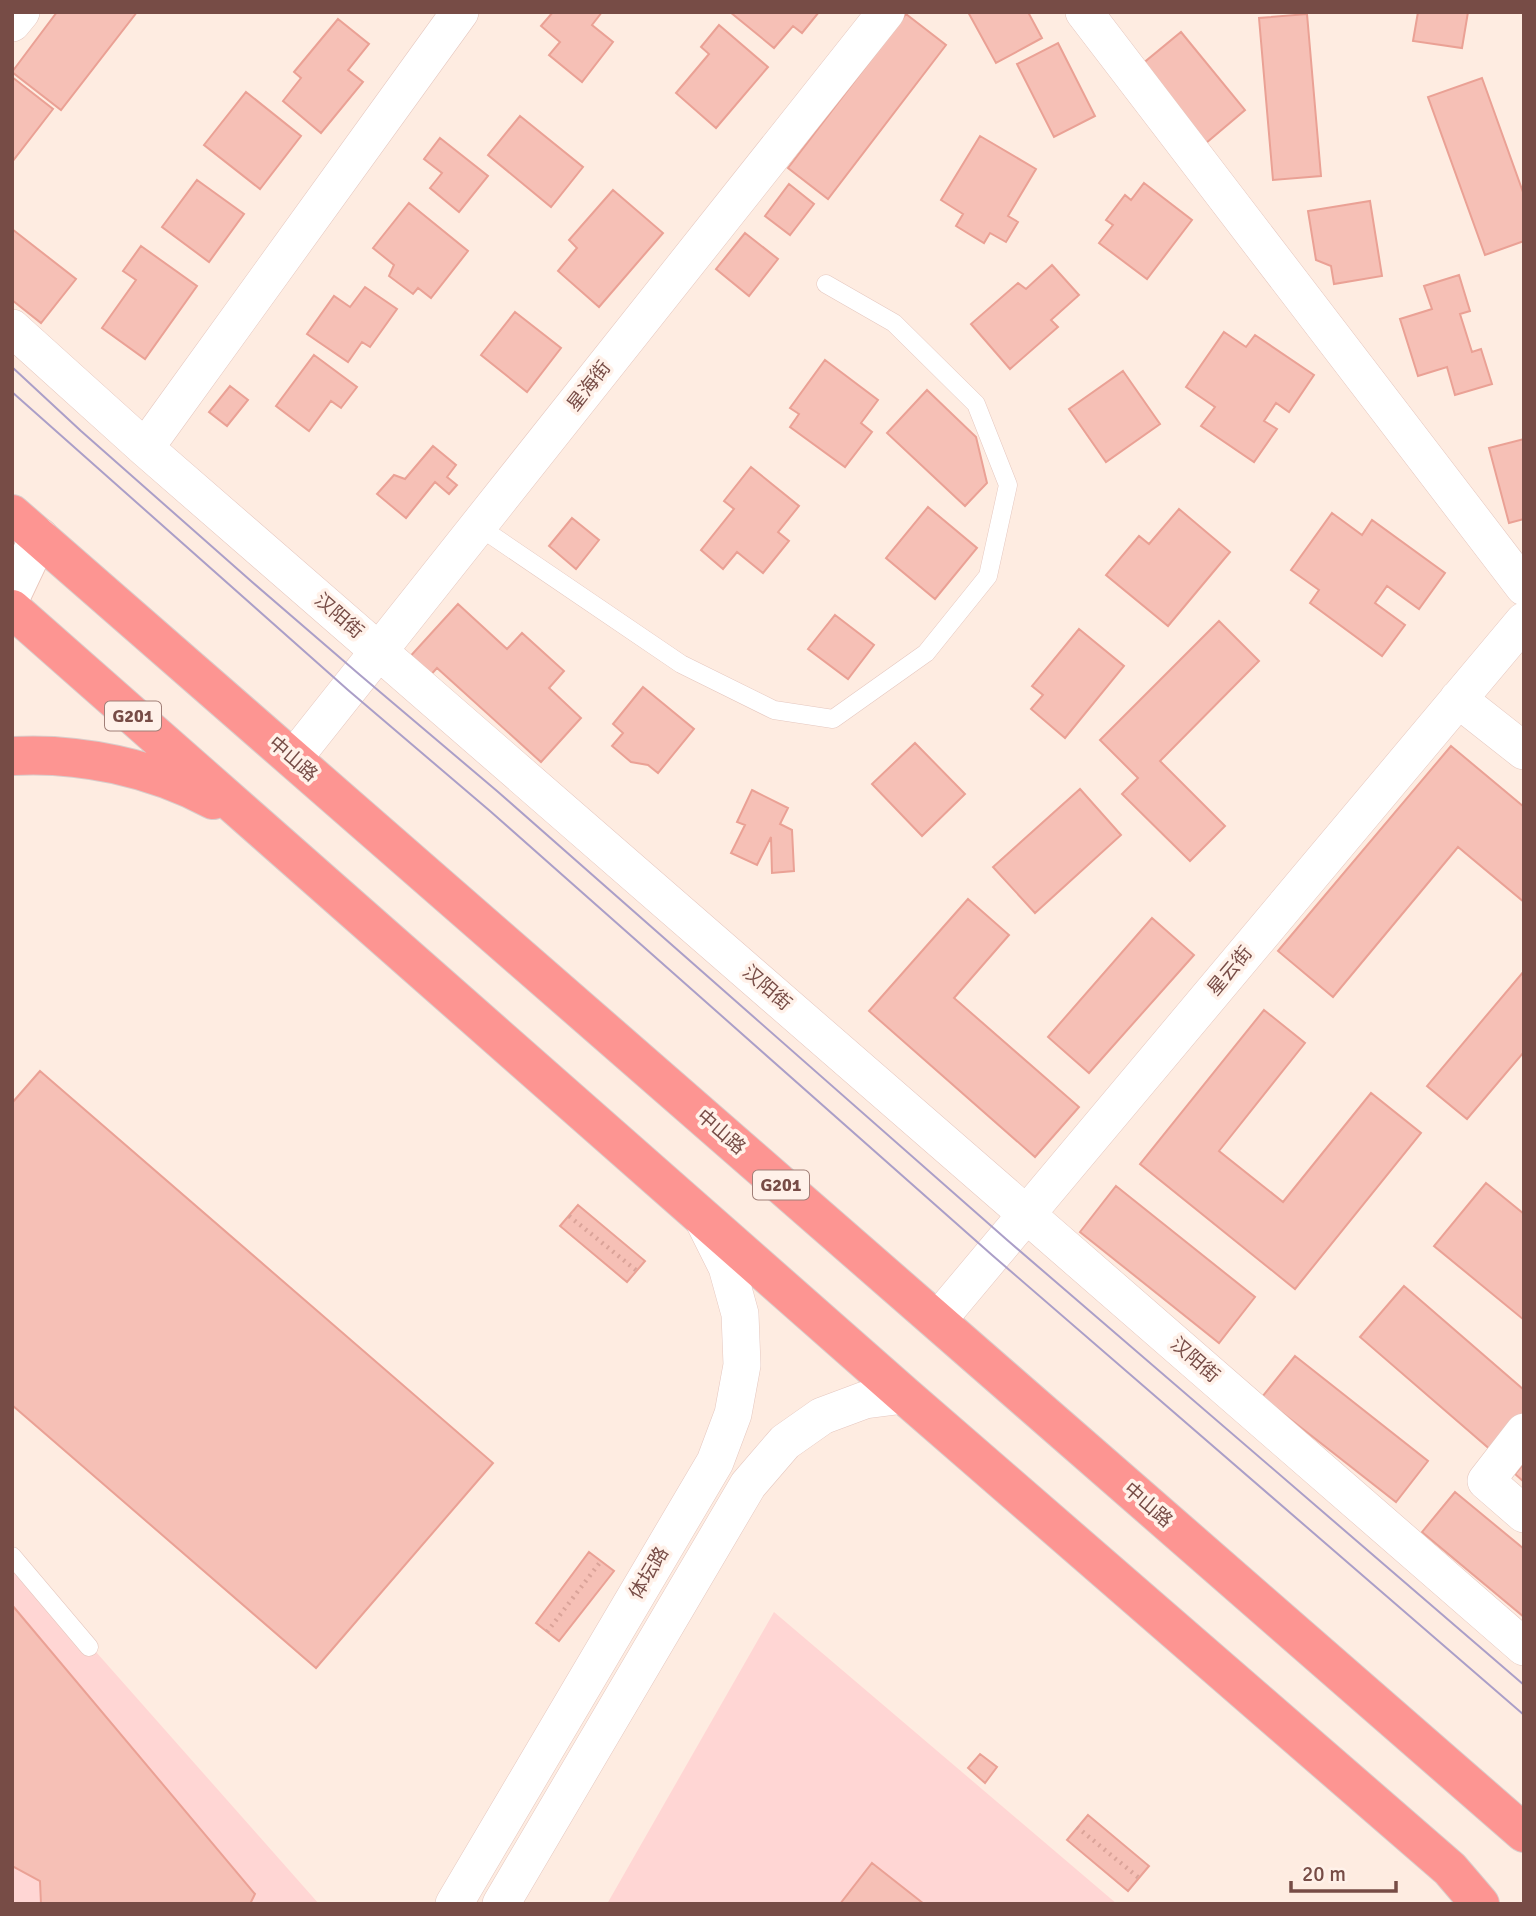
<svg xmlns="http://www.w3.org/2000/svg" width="1536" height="1916" viewBox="0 0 1536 1916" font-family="Signika,'Noto Sans SC',sans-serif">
  <rect width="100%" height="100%" fill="#feece1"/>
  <!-- commercial -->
  <path fill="#ffd6d4" d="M12,1557L319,1904H12Z
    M774,1612L1117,1904H607Z"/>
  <!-- building -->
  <path fill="#f6c0b6" stroke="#eaa195" stroke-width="2" d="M57,12H137L61,110L12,72Z
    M553,12H602L592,25L613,42L582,82L549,55L560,42L541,26Z
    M730,12H819L802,33L793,26L774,48Z
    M968,12H1028L1042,38L996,63Z
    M1418,12H1468L1462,48L1413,41Z
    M906,14L946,45L828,199L788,168Z
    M1307,14L1321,176L1273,180L1259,18Z
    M338,19L369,44L348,70L363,82L321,133L283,101L301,78L294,72Z
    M719,25L768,67L716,128L676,93L709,54L701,47Z
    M1181,32L1245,110L1206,143L1141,65Z
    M1058,43L1095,116L1054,137L1017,64Z
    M12,77L53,109L12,162Z
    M1482,78L1524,195V241L1485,255L1428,97Z
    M246,92L301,136L260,189L204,145Z
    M520,116L583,167L551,207L488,155Z
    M980,136L1036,169L1008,216L1018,222L1006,242L990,233L984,243L956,226L963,214L941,200Z
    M440,138L488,176L459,212L430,188L442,173L424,159Z
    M197,180L244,214L209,262L162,227Z
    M1144,183L1192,220L1147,279L1099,243L1113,225L1106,220L1125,195L1131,200Z
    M789,184L814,204L790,235L765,216Z
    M613,190L663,233L599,307L558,271L577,248L569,240Z
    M1370,201L1382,276L1334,284L1331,266L1316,260L1308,211Z
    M409,203L468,251L431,298L418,288L413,294L389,276L394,265L373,248Z
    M12,229L76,279L41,323L12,300Z
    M745,233L778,259L749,296L716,269Z
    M141,246L197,286L145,359L102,328L136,280L123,271Z
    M1052,265L1079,295L1051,320L1058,327L1010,369L971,324L1018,283L1026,289Z
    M1459,275L1470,311L1460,314L1472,352L1481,349L1492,384L1455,395L1447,367L1418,376L1400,319L1432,309L1424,286Z
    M365,287L397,309L370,347L362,342L348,362L307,334L334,296L350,307Z
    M515,312L561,348L527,392L481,355Z
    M1224,332L1246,347L1255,335L1314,375L1289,412L1276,403L1264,421L1277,429L1254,462L1201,426L1215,407L1186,387Z
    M314,355L357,387L341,408L331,401L309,431L276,406Z
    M825,360L878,400L861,423L872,432L845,467L790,427L799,414L790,408Z
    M1123,371L1160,424L1106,462L1069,409Z
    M230,386L248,400L227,426L209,412Z
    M927,390L976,437L987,483L965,506L887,433Z
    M1524,439V519L1509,523L1489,448Z
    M433,446L456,465L447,477L457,485L449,494L435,482L406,518L377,494L394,475L405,479Z
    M751,467L799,506L778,532L789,541L763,573L737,552L723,569L701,550L734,509L724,501Z
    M928,507L977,548L935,599L886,558Z
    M1179,509L1230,552L1168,626L1106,575L1139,536L1149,544Z
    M1332,513L1362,535L1372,520L1445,573L1419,609L1387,586L1375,603L1405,625L1382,656L1310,603L1319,590L1291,570Z
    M572,518L599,540L576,569L549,546Z
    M458,604L507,649L522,633L564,671L549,688L581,718L541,762L437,668L426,680L406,661Z
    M835,615L874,645L848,679L808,649Z
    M1219,621L1259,661L1160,761L1225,826L1190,861L1122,794L1138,778L1100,740Z
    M1079,629L1124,666L1065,738L1031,709L1043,695L1032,686Z
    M643,687L694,729L658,773L648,765L631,762L612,746L623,733L613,724Z
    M915,743L965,794L922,836L872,784Z
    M1451,746L1524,807V902L1458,847L1333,997L1278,951Z
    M1080,789L1121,835L1035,913L993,867Z
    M752,790L788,808L780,824L792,830L794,871L772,873L771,837L757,865L731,853L745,825L737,822Z
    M968,899L1009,935L954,998L1079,1107L1035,1157L869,1011Z
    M1152,918L1194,955L1089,1073L1048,1037Z
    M1524,971V1052L1467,1119L1427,1086Z
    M1264,1010L1305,1043L1219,1151L1283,1202L1371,1093L1421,1133L1295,1289L1140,1164Z
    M40,1071L493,1463L316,1668L12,1405V1103Z
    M1486,1183L1524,1214V1320L1434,1246Z
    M1116,1186L1255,1297L1219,1343L1080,1232Z
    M578,1205L645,1261L627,1282L560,1226Z
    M1404,1286L1524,1390V1413L1492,1451L1360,1337Z
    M1295,1356L1428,1461L1396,1502L1262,1397Z
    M1524,1463V1482L1515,1474Z
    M1455,1492L1524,1549V1617L1422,1532Z
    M589,1552L614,1571L559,1641L536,1623Z
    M12,1605L255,1894L250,1904H41L40,1881L12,1866Z
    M980,1754L997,1767L985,1783L968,1768Z
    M1088,1815L1149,1866L1128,1891L1067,1840Z
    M872,1863L924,1904H840Z
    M872,1863L924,1904H840Z"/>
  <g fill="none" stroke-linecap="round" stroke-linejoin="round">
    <!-- lane casing -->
    <g stroke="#e5c7bf" stroke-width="19">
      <path id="lane" d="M478,526L681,664L774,710L833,719L926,653L988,576L1008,485L976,404L894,323L826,284
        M12,1556L89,1647"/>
    </g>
    <!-- street casing -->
    <g stroke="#e5c7bf" stroke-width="38">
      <path id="street" d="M1084,12L1524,587
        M12,23L21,12
        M12,328L145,448L1524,1647
        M145,448L460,12
        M1458,699L1524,751
        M293,759L886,12
        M937,1321L1524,621
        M1524,1432L1486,1481L1524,1514
        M454,1904L715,1462L733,1414L742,1365L740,1314L727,1267L703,1219
        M501,1904L748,1485L785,1442L822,1416L865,1400L904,1395"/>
    </g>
    <!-- secondary casing -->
    <g stroke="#eac6bb" stroke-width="40">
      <path id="secondary" d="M12,594L39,537"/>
    </g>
    <!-- highway casing -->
    <g stroke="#d9cdcb" stroke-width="40">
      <path id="highway" d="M12,514L1524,1833
        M12,609L904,1395L1450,1869L1480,1904
        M12,756C80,752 153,768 213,800"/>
    </g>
    <!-- path -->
    <path stroke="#daa399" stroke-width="4.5" stroke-dasharray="2 5" stroke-linecap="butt" d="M569,1216L637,1271
      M547,1632L601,1561
      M1077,1827L1139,1878"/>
    <!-- lane -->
    <use href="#lane" stroke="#fff" stroke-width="18"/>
    <!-- street -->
    <use href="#street" stroke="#fff" stroke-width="37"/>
    <!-- secondary -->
    <use href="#secondary" stroke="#fff" stroke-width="38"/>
    <!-- highway -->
    <use href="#highway" stroke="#fd9592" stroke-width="38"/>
    <!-- tram -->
    <path stroke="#ab9fc8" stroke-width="2" d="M12,367L81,431L251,581L360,675L497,791L1006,1239L1524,1685
      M12,392L348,690L490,811L992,1255L1524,1715"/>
  </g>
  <g text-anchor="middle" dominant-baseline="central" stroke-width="7" stroke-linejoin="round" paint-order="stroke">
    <!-- shield labels -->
    <g fill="#fff1e9" stroke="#a07e77" stroke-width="2">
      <rect x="105" y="701.5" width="56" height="29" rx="5"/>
      <rect x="753" y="1170.5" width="56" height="29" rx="5"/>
    </g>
    <g font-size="18" font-weight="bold" fill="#774c46">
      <text x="133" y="716">G201</text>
      <text x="781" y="1185">G201</text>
    </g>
    <!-- street labels -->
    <g font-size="19" fill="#774c46" stroke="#fff1e9">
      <text transform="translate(589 386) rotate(-52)">星海街</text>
      <text transform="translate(339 616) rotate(41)">汉阳街</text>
      <text transform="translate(293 759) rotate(41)">中山路</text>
      <text transform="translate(1230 971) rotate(-50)">星云街</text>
      <text transform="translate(767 988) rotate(41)">汉阳街</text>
      <text transform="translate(721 1132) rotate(41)">中山路</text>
      <text transform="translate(1195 1360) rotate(41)">汉阳街</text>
      <text transform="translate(1148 1505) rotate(41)">中山路</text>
      <text transform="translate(649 1573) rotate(-59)">体坛路</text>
    </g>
  </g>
  <!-- border -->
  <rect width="1536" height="1916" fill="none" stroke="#774c46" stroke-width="28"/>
  <!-- scale -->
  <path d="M1291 1881v10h105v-10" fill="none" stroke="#774c46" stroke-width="3.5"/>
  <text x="1302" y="1881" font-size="21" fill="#774c46" stroke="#fff1e9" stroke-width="5" paint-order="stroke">20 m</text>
</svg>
